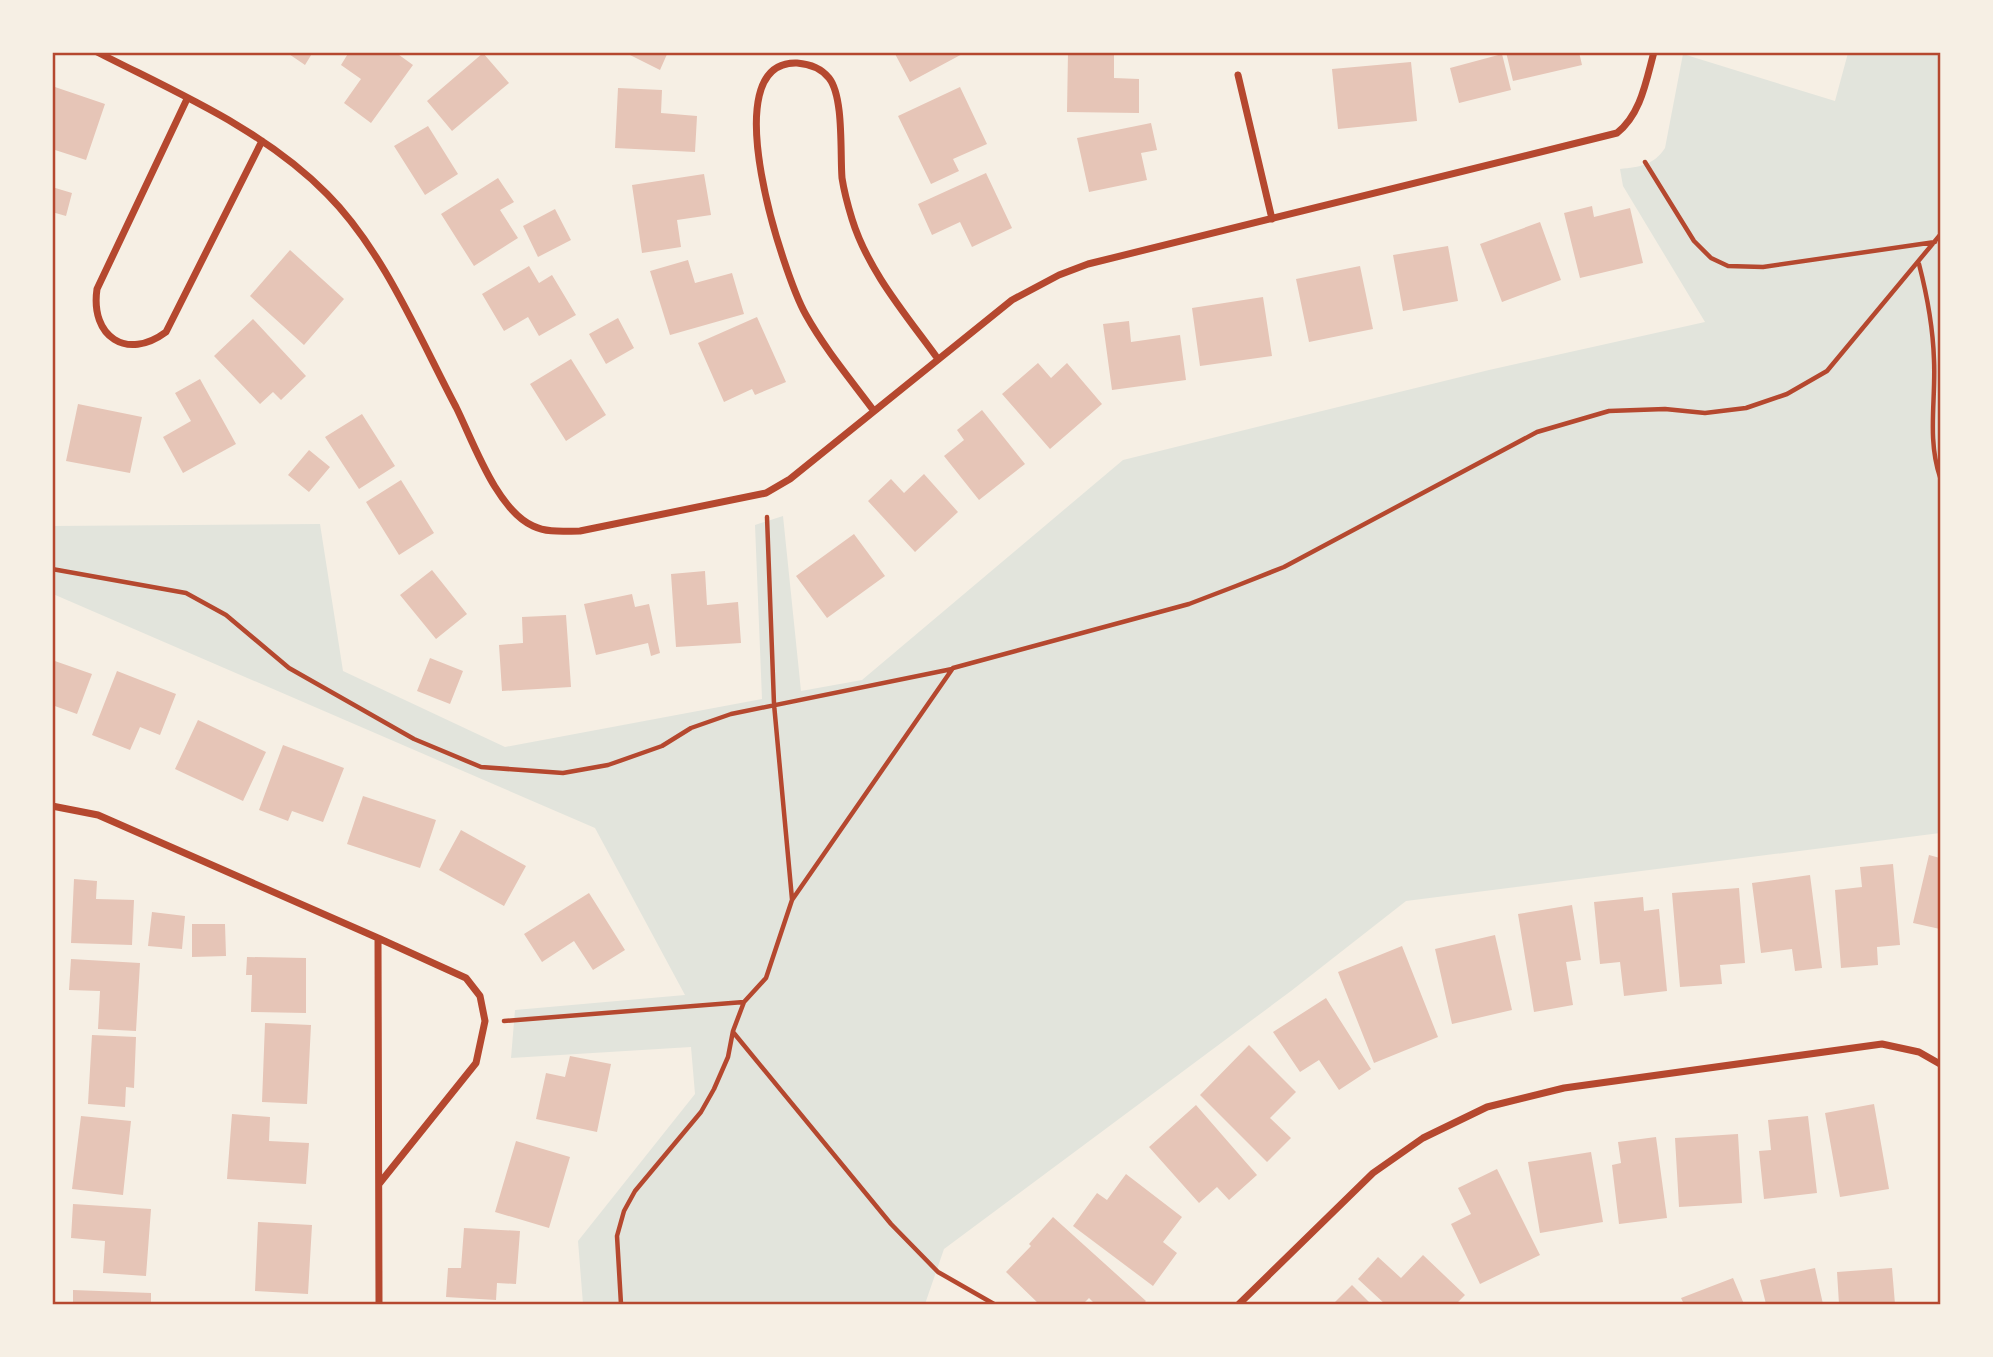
<svg xmlns="http://www.w3.org/2000/svg" width="1993" height="1357" viewBox="0 0 1993 1357" font-family="'Zilla Slab',serif">
  <rect width="100%" height="100%" fill="#f6efe4"/>
  <!-- green -->
  <path fill="#e2e4dc" d="M1848,53H1940V833L1406,901L1291,991L944,1249L925,1304H583L578,1241L695,1094L691,1047L511,1058L515,1010L685,995L595,828L53,594L52,526L320,524L343,671L505,747L762,699L755,525L783,516L801,691L862,680L1123,460L1489,370L1705,322L1623,186L1620,169C1640,167 1654,165 1665,148L1683,54L1835,101Z"/>
  <!-- building -->
  <path fill="#e6c5b7" d="M286,52H313L305,65Z
    M349,52H395L413,65L371,123L344,103L361,79L341,65Z
    M624,52H668L660,70Z
    M894,52H966L910,82Z
    M1068,52H1114V78L1139,79V113L1067,112Z
    M1506,52H1579L1582,65L1513,81Z
    M483,53L509,83L452,131L427,101Z
    M1502,54L1511,90L1459,103L1450,68Z
    M1411,62L1417,121L1338,129L1332,69Z
    M52,86L105,104L86,160L52,149Z
    M960,87L987,144L953,159L959,171L931,184L898,116Z
    M618,88L662,90L661,113L697,116L695,152L615,148Z
    M1151,123L1157,150L1141,153L1147,180L1089,192L1077,138Z
    M428,126L458,174L425,195L394,146Z
    M986,173L1012,228L972,247L960,222L932,235L918,204Z
    M704,174L711,215L677,220L681,247L642,253L632,185Z
    M498,178L514,202L500,210L518,238L474,266L441,214Z
    M52,187L72,193L66,216L52,212Z
    M1592,206L1594,217L1630,208L1643,263L1580,278L1564,213Z
    M555,209L571,240L538,257L523,226Z
    M1540,222L1561,280L1502,302L1480,244Z
    M1448,246L1458,301L1403,311L1393,255Z
    M290,250L344,299L304,345L250,296Z
    M688,260L695,283L732,273L744,314L670,335L650,271Z
    M529,266L539,283L552,275L576,315L539,336L528,317L504,331L482,294Z
    M1360,266L1373,329L1309,342L1296,279Z
    M1263,297L1272,356L1200,366L1192,308Z
    M757,317L786,382L755,395L752,389L724,402L698,343Z
    M618,318L634,348L606,364L589,334Z
    M253,319L306,376L281,400L273,392L260,404L214,356Z
    M1129,321L1131,342L1180,335L1186,380L1112,390L1103,324Z
    M571,359L606,415L566,441L530,384Z
    M1038,363L1051,378L1067,363L1102,404L1050,449L1002,394Z
    M200,379L236,444L183,473L163,437L191,421L175,393Z
    M78,404L142,417L130,473L66,461Z
    M982,410L1025,464L979,500L944,456L964,440L957,430Z
    M362,414L395,466L359,489L325,437Z
    M309,450L330,467L309,492L288,475Z
    M924,474L958,512L915,552L868,501L891,479L904,493Z
    M401,480L434,533L399,555L366,502Z
    M854,534L885,576L827,618L796,576Z
    M432,570L467,614L436,639L400,595Z
    M705,571L707,605L738,602L741,643L676,647L671,574Z
    M632,594L635,607L649,604L660,653L651,656L648,643L596,655L584,604Z
    M566,615L571,687L502,691L499,645L523,643L522,617Z
    M430,658L463,671L450,704L417,691Z
    M52,660L92,674L77,714L52,705Z
    M117,671L176,694L160,735L140,727L130,750L92,735Z
    M198,720L266,752L243,801L175,769Z
    M283,745L344,768L323,822L292,811L288,821L259,810Z
    M363,796L436,820L420,868L347,844Z
    M461,830L526,866L504,906L439,870Z
    M1929,855L1940,858V929L1913,923Z
    M1893,864L1900,945L1877,947L1878,965L1841,968L1835,890L1862,887L1860,867Z
    M1810,875L1822,968L1795,971L1792,949L1761,953L1752,883Z
    M74,879L97,881L96,899L134,900L132,945L71,943Z
    M1739,888L1745,963L1720,965L1722,984L1680,987L1672,893Z
    M589,893L625,950L593,970L574,941L542,962L524,934Z
    M1643,897L1644,911L1659,909L1667,991L1624,996L1620,962L1600,964L1594,902Z
    M1572,905L1581,960L1566,962L1573,1005L1534,1012L1518,914Z
    M152,912L185,916L182,949L148,946Z
    M192,924H225L226,956L192,957Z
    M1495,935L1512,1010L1452,1024L1435,949Z
    M1402,946L1438,1037L1374,1063L1338,972Z
    M247,957L306,958V1013L251,1012L252,975H246Z
    M71,959L140,963L136,1031L98,1029L100,991L69,990Z
    M1326,998L1371,1069L1339,1090L1319,1060L1300,1072L1273,1032Z
    M265,1023L311,1025L307,1104L262,1102Z
    M92,1035L136,1037L134,1088L126,1087L125,1107L88,1104Z
    M1249,1045L1296,1092L1270,1118L1291,1138L1267,1162L1200,1095Z
    M570,1056L611,1064L597,1132L536,1119L546,1073L565,1077Z
    M1874,1104L1889,1189L1840,1197L1825,1113Z
    M1196,1105L1257,1175L1229,1200L1217,1187L1199,1203L1149,1147Z
    M232,1114L270,1117L269,1141L309,1143L306,1184L227,1179Z
    M81,1116L131,1121L123,1195L72,1189Z
    M1808,1116L1817,1193L1764,1199L1759,1151L1771,1150L1768,1120Z
    M1738,1134L1742,1203L1679,1207L1675,1138Z
    M1656,1137L1667,1218L1619,1224L1612,1165L1621,1163L1618,1142Z
    M516,1141L570,1157L549,1228L495,1212Z
    M1591,1152L1603,1222L1540,1233L1528,1162Z
    M1497,1169L1540,1255L1480,1284L1451,1224L1471,1214L1458,1188Z
    M1126,1174L1182,1217L1163,1242L1177,1253L1153,1286L1073,1226L1097,1193L1107,1200Z
    M73,1204L151,1209L146,1276L103,1273L105,1241L71,1238Z
    M1053,1217L1146,1301L1143,1304H1095L1089,1298L1083,1304H1039L1006,1272L1031,1246L1029,1244Z
    M258,1222L312,1225L308,1294L255,1291Z
    M464,1228L520,1231L516,1284L497,1283L496,1300L446,1297L448,1268H461Z
    M1423,1255L1465,1295L1456,1304H1385L1358,1279L1378,1257L1401,1278Z
    M1815,1268L1823,1304H1766L1760,1280Z
    M1892,1268L1895,1304H1839L1837,1272Z
    M1733,1278L1744,1304H1684L1681,1298Z
    M1352,1285L1371,1304H1333Z
    M73,1290L151,1293V1304H73Z"/>
  <g fill="none" stroke-linecap="round" stroke-linejoin="round">
    <!-- path -->
    <path stroke="#b5482f" stroke-width="4.5" d="M1645,162L1694,241L1711,258L1728,266L1763,267L1935,242
      M1919,264C1927,295 1933,327 1934,360C1936,399 1927,439 1940,477
      M767,517L774,704L792,899
      M52,569L186,593L226,615L289,668L414,739L481,767L563,773L608,765L662,746L691,728L731,714L952,669
      M504,1021L744,1002
      M733,1032L891,1224L938,1272L994,1304
      M621,1304L617,1236L624,1211L635,1191L701,1112L714,1089L728,1057L733,1031L744,1002L766,978L792,900L953,668L1189,604L1236,586L1284,567L1537,432L1609,411L1665,409L1705,413L1746,408L1787,394L1827,371L1940,235"/>
    <!-- minor -->
    <path stroke="#b5482f" stroke-width="7" d="M97,52C177,93 263,129 327,194C383,250 419,337 456,407C473,441 496,509 533,526C547,533 564,531 580,531L766,493L790,479L1012,300L1059,275L1088,264L1617,133C1641,114 1646,81 1654,52
      M1238,75L1272,219
      M187,99L97,289C90,337 127,361 166,332L262,141
      M874,411C851,380 825,349 806,315C785,278 711,60 797,63C810,64 821,68 829,78C844,97 840,153 842,178C844,191 848,206 852,219C868,271 907,316 938,359
      M52,806L98,815L378,938
      M379,1304L378,938L466,978L480,996L485,1021L476,1063L379,1184
      M1239,1304L1373,1173L1423,1138L1487,1107L1564,1088L1882,1044L1919,1052L1940,1064"/>
  </g>
  <!-- border -->
  <rect width="1993" height="1357" fill="none" stroke="#f6efe4" stroke-width="108"/>
  <rect x="54" y="54" width="1885" height="1249" fill="none" stroke="#b5482f" stroke-width="2.5"/>
</svg>
